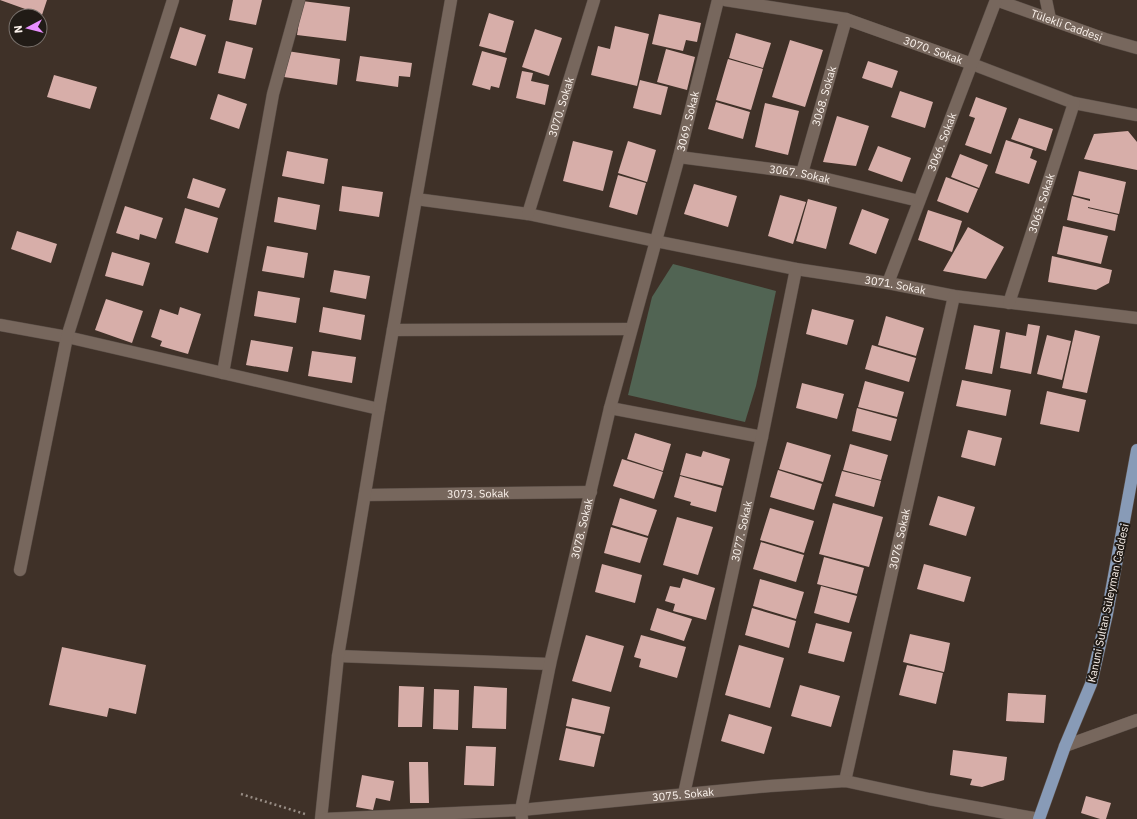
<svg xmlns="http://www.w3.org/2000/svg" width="1137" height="819" viewBox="0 0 1137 819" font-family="'IBM Plex Sans',sans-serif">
  <rect width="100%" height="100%" fill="#3f3128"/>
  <!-- green -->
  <path fill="#516453" d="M673,264L776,291L756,386L745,422L628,395L652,297Z"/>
  <!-- building -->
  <path fill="#d7aea9" d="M0,0H47L42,15Z
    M233,0H262L256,25L229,20Z
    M302,1L350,7L346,41L297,35Z
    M489,13L514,21L505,53L479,46Z
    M659,14L701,23L697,42L686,40L683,51L652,44Z
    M615,26L649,34L637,86L591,75L598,46L610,49Z
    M180,27L206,35L196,66L170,58Z
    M535,29L562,38L549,76L522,67Z
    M736,33L771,43L763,68L729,58Z
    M790,40L823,50L805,107L772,97Z
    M226,41L253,48L245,79L218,73Z
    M666,49L695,57L687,90L657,82Z
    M287,51L340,59L337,85L284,77Z
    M482,51L507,58L499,88L491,86L490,90L472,85Z
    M360,56L412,63L410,77L399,76L398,87L356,81Z
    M728,59L763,69L751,110L716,100Z
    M868,61L898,71L892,88L862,78Z
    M522,71L533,73L531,81L549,85L545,105L516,98Z
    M54,75L97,87L90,109L47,97Z
    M640,80L668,87L661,115L633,108Z
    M900,91L933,102L925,128L891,117Z
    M218,94L247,104L239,129L210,119Z
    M976,97L1007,108L991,154L965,145L975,118L969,116Z
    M716,102L750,112L743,139L708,129Z
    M765,103L799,111L788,155L755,147Z
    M837,116L869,126L856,166L823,162Z
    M1019,118L1053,129L1046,151L1011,139Z
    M1128,131L1137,142V170L1084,159L1094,134Z
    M1006,140L1033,149L1030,158L1037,161L1029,184L995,173Z
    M573,141L613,151L603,191L563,181Z
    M628,141L656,150L647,182L618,173Z
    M878,146L911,158L902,182L868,170Z
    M287,151L328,159L324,184L282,176Z
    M960,154L988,165L979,188L951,177Z
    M1079,171L1126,182L1119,214L1088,207V208L1118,215L1115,231L1067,220L1072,196L1090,201V199L1073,195Z
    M618,175L646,183L637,215L609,207Z
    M946,177L978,189L968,213L937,201Z
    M193,178L226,189L219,208L187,198Z
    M694,184L737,196L728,227L684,214Z
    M342,186L383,192L379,217L339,211Z
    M780,195L806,202L793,244L768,236Z
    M278,197L320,205L316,230L274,222Z
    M808,199L837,207L826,249L796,241Z
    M125,206L163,218L156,239L140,234L139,240L116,233Z
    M185,208L218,218L208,253L175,243Z
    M862,209L889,219L876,254L849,244Z
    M928,210L962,221L952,252L918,240Z
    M1063,226L1108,236L1101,264L1057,254Z
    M968,227L1004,247L986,279L943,271Z
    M17,231L57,244L51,263L11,249Z
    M267,246L308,253L304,278L262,271Z
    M112,252L150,263L143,286L105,276Z
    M1052,256L1112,270L1109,283L1096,290L1048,282Z
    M334,270L370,276L366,299L330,292Z
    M258,291L300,298L296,323L254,316Z
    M106,299L143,311L132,343L95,330Z
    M180,307L201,314L188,354L160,346L162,341L151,337L160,309L178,315Z
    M323,307L365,315L361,340L319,332Z
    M812,309L854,320L847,345L806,334Z
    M886,316L924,328L916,356L878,345Z
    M1028,324L1040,326L1031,374L1000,368L1006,332L1026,336Z
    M974,325L1000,330L992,374L965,369Z
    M1075,330L1100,336L1087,393L1062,388Z
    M1047,335L1071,341L1062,380L1037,374Z
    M251,340L293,347L288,372L246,365Z
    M872,345L916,358L909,382L865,369Z
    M312,351L356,357L352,383L308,376Z
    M962,380L1011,390L1006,416L956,406Z
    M865,381L904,392L897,417L858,407Z
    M802,383L844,394L837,419L796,408Z
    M1047,391L1086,400L1079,432L1040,424Z
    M857,408L897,419L891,441L852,431Z
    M968,430L1002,438L995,466L961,457Z
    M635,433L671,444L663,471L627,459Z
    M787,442L831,455L823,482L779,469Z
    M850,444L888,455L881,480L843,470Z
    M703,451L730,459L723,486L680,475L686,453L701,457Z
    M622,459L663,472L654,499L613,486Z
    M778,470L822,484L814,510L770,497Z
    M842,471L881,481L874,507L835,496Z
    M680,476L722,488L716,512L690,505L691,502L674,497Z
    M938,496L975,507L966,536L929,525Z
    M620,498L657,510L648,536L612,525Z
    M833,503L883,517L869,567L819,554Z
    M770,508L814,521L804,553L760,540Z
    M677,517L713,527L698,575L663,565Z
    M611,527L648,538L640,563L604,553Z
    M761,542L804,555L796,582L753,569Z
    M824,557L864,568L857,594L817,584Z
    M602,564L642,575L635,603L595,592Z
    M924,564L971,577L964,602L917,589Z
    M683,578L715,588L706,620L673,611L675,604L665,601L670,586L680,588Z
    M760,579L804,592L796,619L753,606Z
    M821,586L857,596L849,623L814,613Z
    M657,608L692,619L684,641L650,630Z
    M752,608L796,621L789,648L745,635Z
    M816,623L852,632L844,662L808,653Z
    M910,634L950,643L944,672L903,662Z
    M586,635L624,646L611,692L572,681Z
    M641,635L686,647L677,678L639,667L641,659L634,657Z
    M739,645L784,658L770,708L725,695Z
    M62,647L146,665L136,714L109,708L107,717L49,705Z
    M907,665L943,673L936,704L899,695Z
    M800,685L840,696L831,727L791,716Z
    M399,686L424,687L422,727H398Z
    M474,686L507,688L506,729L472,728Z
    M434,689L459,690L458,730L433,729Z
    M1008,693L1046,695L1044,723L1006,721Z
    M572,698L610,707L604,734L566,726Z
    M729,714L772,727L764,754L721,741Z
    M566,728L601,736L594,767L559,760Z
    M466,746L496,747L494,786L464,785Z
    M953,750L1007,757L1004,780L982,787L970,785L972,779L950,775Z
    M409,762H428L429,803H410Z
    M362,775L394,781L390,801L376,798L373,810L356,807Z
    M1086,796L1111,803L1106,819H1100L1081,813Z"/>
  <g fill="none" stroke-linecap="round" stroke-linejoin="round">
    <!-- minor casing -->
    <g stroke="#594d46" stroke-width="13">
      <g id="minor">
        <path id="s1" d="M725,0L846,19L972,64L1074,103L1137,115"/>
        <path id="s2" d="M996,0L1105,39L1137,48"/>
        <path d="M1046,0L1050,19"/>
        <path id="s3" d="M679,157L802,173L919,201"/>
        <path id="s4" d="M802,173L846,19"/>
        <path id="s5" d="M416,199L528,214L655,241L796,269L888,283L954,296L1137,318"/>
        <path id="s6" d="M528,214L594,0"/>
        <path id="s7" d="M888,283L996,0"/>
        <path id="s8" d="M1009,303L1074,103"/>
        <path d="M0,325L67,337L379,409"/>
        <path d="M393,330L631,329"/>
        <path d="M223,373L273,94L299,0"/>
        <path d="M610,408L762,437"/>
        <path id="s9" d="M365,495L591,492"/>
        <path d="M20,570L67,337L173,0"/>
        <path d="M338,656L550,664"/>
        <path d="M1065,746L1137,720"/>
        <path id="s10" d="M845,781L954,296"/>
        <path id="s11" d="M684,794L762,437L796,269"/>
        <path d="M321,819L338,656L379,409L451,0"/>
        <path id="s12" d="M324,819L521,810L770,786L845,781L929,799L1039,819"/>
        <path id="s13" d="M522,819L521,810L550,664L610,408L679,157L718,0"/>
      </g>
    </g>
    <!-- major casing -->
    <g stroke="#594d46" stroke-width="13">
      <path id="major" d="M1039,819L1065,746L1091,684L1107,614L1137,450"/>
    </g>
    <!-- path -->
    <path stroke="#978c84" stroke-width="2.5" stroke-dasharray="2 3" stroke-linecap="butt" d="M241,794L305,814"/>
    <!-- minor -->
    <use href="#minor" stroke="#77675d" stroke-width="12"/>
    <!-- major -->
    <use href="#major" stroke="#889bb7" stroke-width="12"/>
  </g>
  <g text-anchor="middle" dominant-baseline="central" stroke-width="4" stroke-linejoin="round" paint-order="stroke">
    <!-- street labels -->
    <g font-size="11" fill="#fcf3ed" stroke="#211b16">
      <text stroke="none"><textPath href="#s2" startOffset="75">Tülekli Caddesi</textPath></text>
      <text stroke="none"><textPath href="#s1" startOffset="215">3070. Sokak</textPath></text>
      <text stroke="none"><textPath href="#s4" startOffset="80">3068. Sokak</textPath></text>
      <text stroke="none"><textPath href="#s6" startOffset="112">3070. Sokak</textPath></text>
      <text stroke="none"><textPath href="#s13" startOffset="718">3069. Sokak</textPath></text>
      <text stroke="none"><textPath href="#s7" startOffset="151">3066. Sokak</textPath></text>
      <text stroke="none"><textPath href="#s3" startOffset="122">3067. Sokak</textPath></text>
      <text stroke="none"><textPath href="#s8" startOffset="105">3065. Sokak</textPath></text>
      <text stroke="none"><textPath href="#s5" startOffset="487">3071. Sokak</textPath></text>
      <text stroke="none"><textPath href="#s9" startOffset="113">3073. Sokak</textPath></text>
      <text stroke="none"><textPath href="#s13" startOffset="297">3078. Sokak</textPath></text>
      <text stroke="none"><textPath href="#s11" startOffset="269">3077. Sokak</textPath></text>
      <text stroke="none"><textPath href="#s10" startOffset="248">3076. Sokak</textPath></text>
      <text transform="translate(1108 603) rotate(-78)">Kanuni Sultan Süleyman Caddesi</text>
      <text stroke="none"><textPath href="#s12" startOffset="360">3075. Sokak</textPath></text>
    </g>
  </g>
  <!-- north arrow -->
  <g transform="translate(28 28) rotate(263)"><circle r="19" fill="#211b16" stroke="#79716c"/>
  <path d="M0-3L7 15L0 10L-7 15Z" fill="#e88eff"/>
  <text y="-6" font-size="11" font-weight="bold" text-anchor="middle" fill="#fcf3ed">N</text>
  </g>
</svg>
